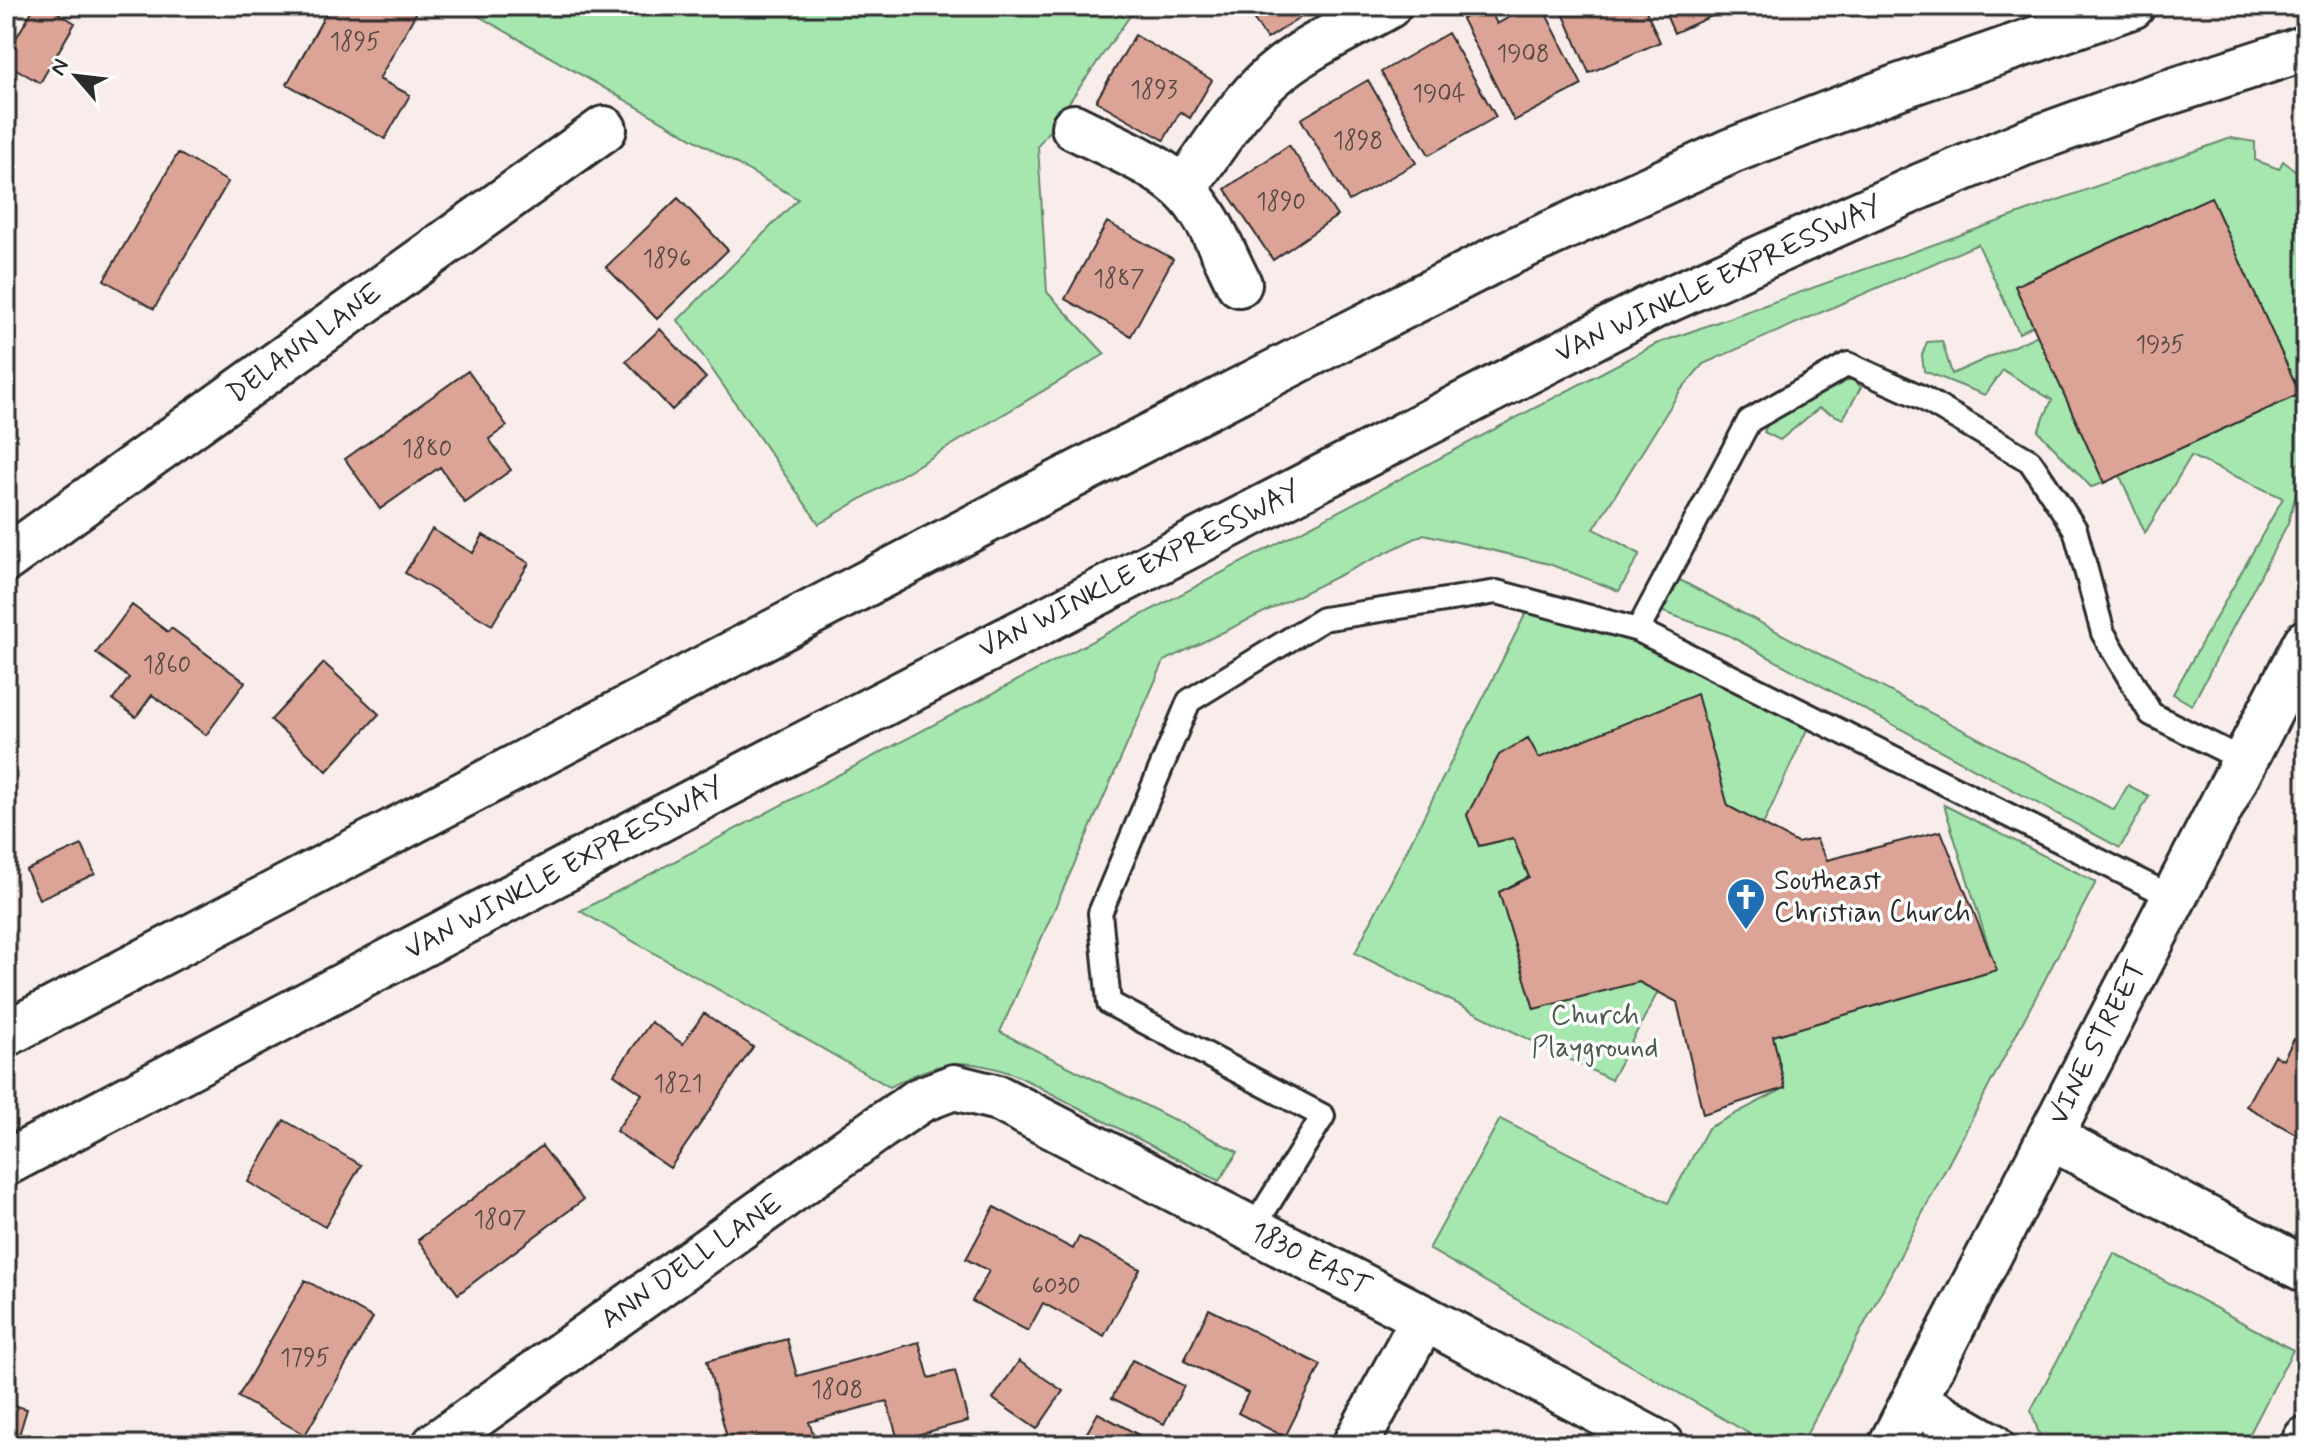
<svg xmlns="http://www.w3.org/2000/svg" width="2312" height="1451" viewBox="0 0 2312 1451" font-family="Mynerve,sans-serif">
  <rect width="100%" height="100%" fill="#f8edea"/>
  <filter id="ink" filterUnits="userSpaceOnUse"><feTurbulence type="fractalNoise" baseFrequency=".0125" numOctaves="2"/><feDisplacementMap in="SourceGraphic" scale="16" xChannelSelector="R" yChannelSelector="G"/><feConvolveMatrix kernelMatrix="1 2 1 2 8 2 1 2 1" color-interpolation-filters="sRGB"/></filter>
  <g filter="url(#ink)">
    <!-- green -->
    <path fill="#a6e7b0" stroke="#68896e" stroke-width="2" d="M461,6H1137L1038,146L1047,292L1105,354L819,524L678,320L798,199Z
      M2231,138L2255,142V160L2279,169L2283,161L2304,177L2306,185V459L2288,523L2192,705L2173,694L2283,498L2191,456L2145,533L2120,476L2300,394L2211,197L2016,285L2034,325L2019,333L1978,244L1703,364L1680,391L1594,529L1640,554L1619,591L1549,564L1424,534L1164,661L1000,1032L1238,1152L1219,1181L1020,1077C967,1056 940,1059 890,1087L580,911L1656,344Z
      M2038,335L2104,483L2091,487L2038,431L2052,400L2003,370L1985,395L1924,371L1922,355L1927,342L1942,341L1952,374Z
      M1851,379L1861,387L1843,419L1819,408L1780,440L1764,432L1769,420Z
      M1676,578L2114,810L2128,785L2149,796L2120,848L1728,635L1658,610Z
      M1532,601L1638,630L1810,723L1763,825L1467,815L1479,846L1513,838L1529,877L1499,892L1534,1008L1639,982L1658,992L1611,1080L1355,953Z
      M1944,805L2096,882L1801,1445H1769L1429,1249L1500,1119L1668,1203L1708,1128L1785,1088L1773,1036L1996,970Z
      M2114,1253L2293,1350L2244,1445H2055L2040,1437L2031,1410Z"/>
    <!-- building -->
    <path fill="#dca496" stroke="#2b2b2b" stroke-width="2" d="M35,6H47L75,23L40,83L6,63V55Z
      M330,6H420L379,79L410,95L385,139L287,84Z
      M1245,6H1318L1267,39Z
      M1485,6H1488L1497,24L1530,6H1542L1582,85L1514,121L1462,19Z
      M1560,6H1644L1660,42L1589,73Z
      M1662,6H1734L1674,33Z
      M1448,33L1496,117L1429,155L1381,72Z
      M1135,35L1212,80L1190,118L1180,112L1164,140L1096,101Z
      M1368,80L1416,163L1349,201L1301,119Z
      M1289,145L1337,216L1273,260L1225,189Z
      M178,153L228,182L154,309L104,280Z
      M2211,197L2300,394L2104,483L2015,286Z
      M678,198L728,250L657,319L606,267Z
      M1107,222L1173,259L1131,336L1065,299Z
      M660,329L706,378L672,410L626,361Z
      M468,371L507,426L489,439L511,470L465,503L440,467L380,509L345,459Z
      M432,529L473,553L483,535L529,563L492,625L405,573Z
      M132,605L168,632L171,628L245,682L206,735L152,695L136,717L113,700L129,678L96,653Z
      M324,663L379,714L327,771L271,720Z
      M1697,694L1728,806L1797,843L1816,839L1827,860L1941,831L1997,970L1773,1036L1785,1088L1703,1114L1677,1002L1639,982L1534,1009L1499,892L1529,877L1513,838L1479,846L1467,815L1499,755L1528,738L1539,758Z
      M82,845L95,874L39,899L26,870Z
      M704,1013L753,1047L670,1168L616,1131L642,1094L614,1074L651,1022L683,1044Z
      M2294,1039L2306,1046V1123L2299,1136L2246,1106L2274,1055L2283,1060Z
      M284,1120L361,1165L325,1227L248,1182Z
      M542,1146L583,1200L458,1294L418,1240Z
      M994,1207L1073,1249L1079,1237L1140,1269L1104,1336L1043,1303L1028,1331L972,1301L989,1271L966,1259Z
      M305,1280L373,1318L305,1435L238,1397Z
      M1209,1309L1321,1365L1285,1437L1238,1413L1248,1393L1184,1361Z
      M787,1339L797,1376L919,1342L929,1378L955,1371L968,1421L898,1440L887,1401L809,1422L816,1443L729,1445L707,1361Z
      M1132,1360L1184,1386L1164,1424L1112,1398Z
      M1019,1361L1063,1391L1037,1429L993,1399Z
      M6,1403L27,1409L16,1445H6Z
      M1098,1413L1157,1445H1080Z"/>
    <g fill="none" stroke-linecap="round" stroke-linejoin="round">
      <!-- service casing -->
      <g stroke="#2b2b2b" stroke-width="28">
        <path id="service" d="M1638,630L1749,421L1848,364L1921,397L2030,461L2075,529L2103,633L2151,714L2245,761
          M1252,1230L1323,1116L1109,1003L1100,913L1189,701L1323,619L1497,592L1638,630L2174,898"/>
      </g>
      <!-- minor casing -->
      <g stroke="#2b2b2b" stroke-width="50">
        <path id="minor" d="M1074,127C1109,145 1152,161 1182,188C1208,212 1223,253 1239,284
          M1183,189C1211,152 1236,108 1271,77C1305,47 1349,28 1388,6
          M6,559L604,129
          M2050,1137L2306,1270
          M1914,1401L1991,1445
          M435,1445L880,1127L920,1100L954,1087L998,1098L1424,1318L1662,1445
          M1355,1445L1424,1318
          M2303,1445L2306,1439"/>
      </g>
      <!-- tertiary casing -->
      <g stroke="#2b2b2b" stroke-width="50">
        <path id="tertiary" d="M1891,1445L2306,642"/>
      </g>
      <!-- primary casing -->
      <g stroke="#2b2b2b" stroke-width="50">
        <path id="primary" d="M6,1034L1068,478L1504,255L1731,151L1898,87L2132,6
          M6,1163L708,794L1654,306L1921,186L2024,143L2132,104L2306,48"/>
      </g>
      <!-- service -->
      <use href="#service" stroke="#fff" stroke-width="22"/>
      <!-- minor -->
      <use href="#minor" stroke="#fff" stroke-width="44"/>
      <!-- tertiary -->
      <use href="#tertiary" stroke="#fff" stroke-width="44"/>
      <!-- primary -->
      <use href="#primary" stroke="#fff" stroke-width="44"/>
    </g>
  </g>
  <!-- icons -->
  <defs>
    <g id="church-pin" transform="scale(2)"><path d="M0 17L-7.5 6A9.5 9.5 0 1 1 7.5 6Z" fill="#1f6fb2" stroke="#fff"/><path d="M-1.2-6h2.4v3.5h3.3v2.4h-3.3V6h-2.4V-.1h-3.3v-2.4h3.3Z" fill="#fff"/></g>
  </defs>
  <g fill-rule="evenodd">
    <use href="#church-pin" x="1746" y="897"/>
  </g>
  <g text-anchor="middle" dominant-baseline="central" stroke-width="7" stroke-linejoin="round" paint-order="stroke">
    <!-- number labels -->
    <g font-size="24" fill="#574946">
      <text x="355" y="42">1895</text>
      <text x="1523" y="54">1908</text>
      <text x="1154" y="90">1893</text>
      <text x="1439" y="94">1904</text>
      <text x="1358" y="141">1898</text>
      <text x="1281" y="202">1890</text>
      <text x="667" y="259">1896</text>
      <text x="1119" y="279">1887</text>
      <text x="2160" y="345">1935</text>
      <text x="427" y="449">1880</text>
      <text x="167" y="665">1860</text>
      <text x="678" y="1084">1821</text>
      <text x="500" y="1220">1807</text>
      <text x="1056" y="1286">6030</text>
      <text x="305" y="1358">1795</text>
      <text x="837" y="1390">1808</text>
    </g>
    <!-- street labels -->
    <g font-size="28" fill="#2b2b2b" stroke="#fff">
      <text transform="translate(1719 280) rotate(-25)">VAN WINKLE EXPRESSWAY</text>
      <text transform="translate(305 344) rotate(-36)">DELANN LANE</text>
      <text transform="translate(1140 570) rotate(-27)">VAN WINKLE EXPRESSWAY</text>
      <text transform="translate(565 869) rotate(-28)">VAN WINKLE EXPRESSWAY</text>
      <text transform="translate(2098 1043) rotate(-63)">VINE STREET</text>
      <text transform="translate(1310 1260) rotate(27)">1830 EAST</text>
      <text transform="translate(692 1262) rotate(-35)">ANN DELL LANE</text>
    </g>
    <!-- poi labels -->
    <g font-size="28" fill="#2b2b2b" stroke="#fff" text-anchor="start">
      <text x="1774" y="881">Southeast<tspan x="1774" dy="32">Christian Church</tspan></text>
    </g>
    <!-- park labels -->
    <g font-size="28" fill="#4a5a4c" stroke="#fff">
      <text x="1595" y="1016">Church<tspan x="1595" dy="32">Playground</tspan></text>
    </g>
  </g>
  <!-- margin -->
  <rect width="2312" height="1451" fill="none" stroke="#fff" stroke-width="32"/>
  <rect x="16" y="16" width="2280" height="1419" fill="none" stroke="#2b2b2b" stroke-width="3" filter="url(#ink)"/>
  <!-- north arrow -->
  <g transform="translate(76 76) rotate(298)" stroke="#ffffff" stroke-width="6" paint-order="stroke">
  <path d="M0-6L14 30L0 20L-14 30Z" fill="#2b2b2b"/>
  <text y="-12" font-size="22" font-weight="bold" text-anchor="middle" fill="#2b2b2b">N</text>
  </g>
</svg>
